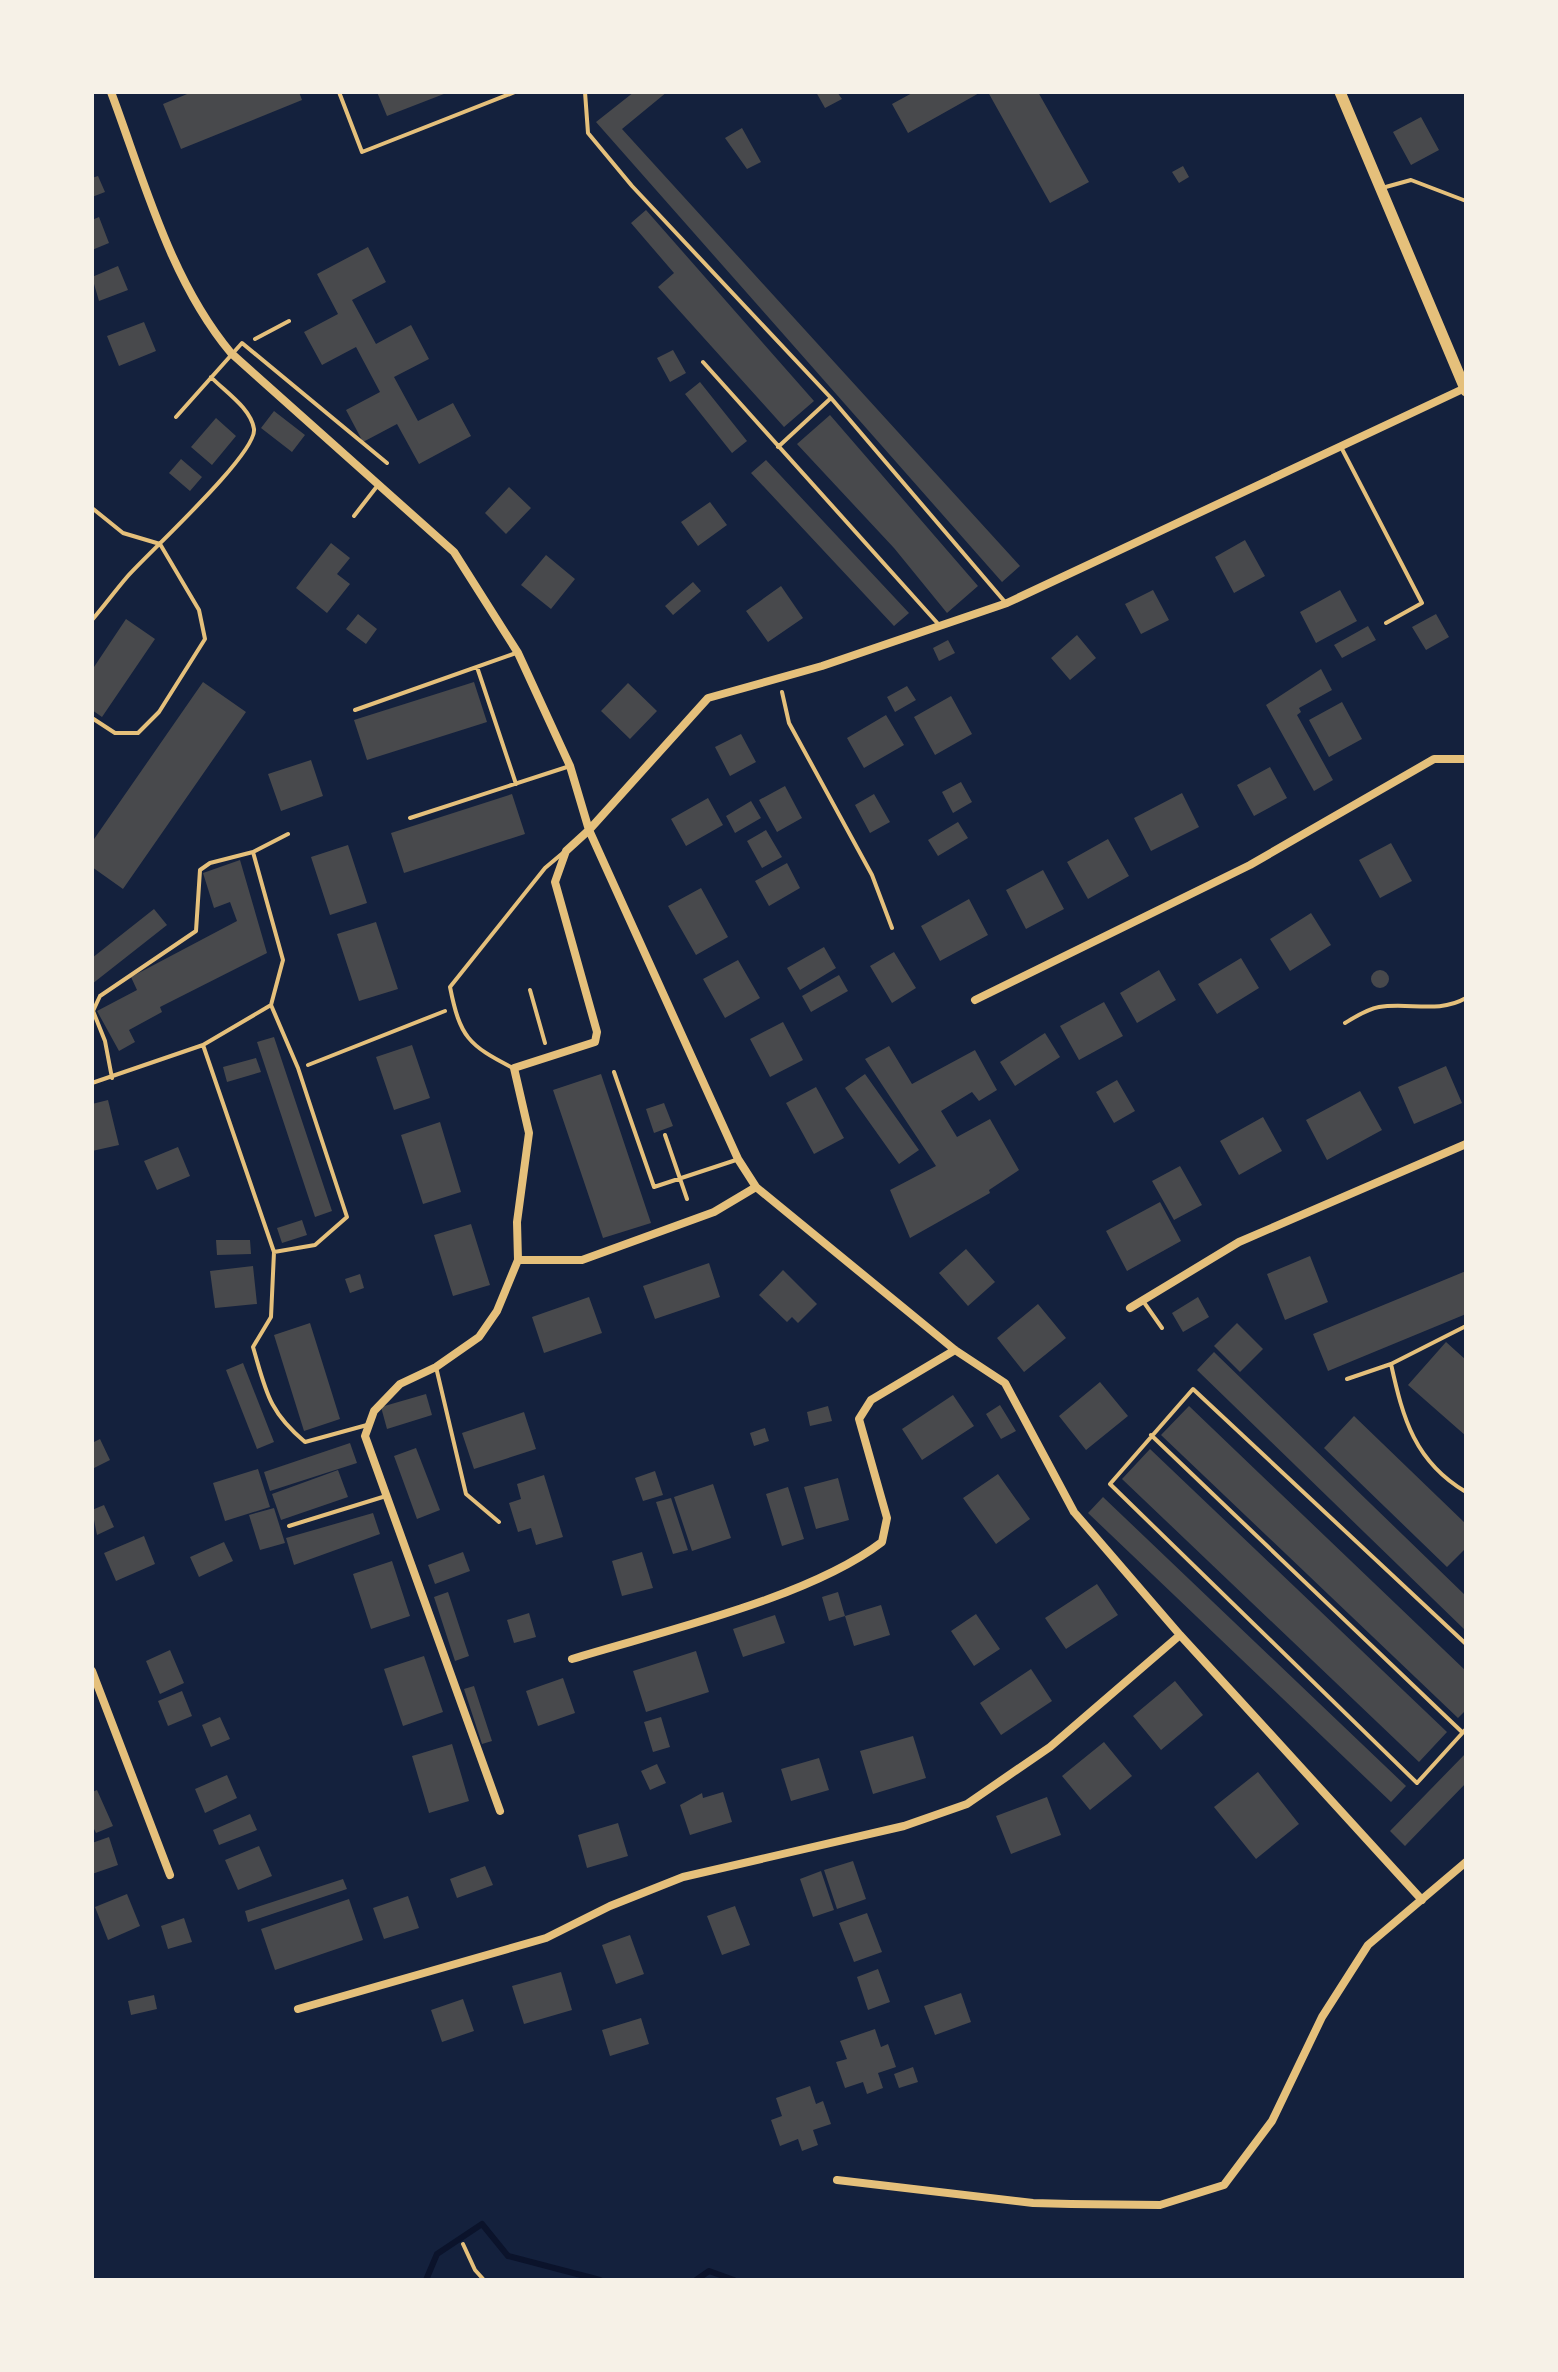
<svg xmlns="http://www.w3.org/2000/svg" width="1558" height="2372" viewBox="0 0 1558 2372" font-family="'Playfair Display',serif">
  <rect width="100%" height="100%" fill="#14213d"/>
  <g fill="none" stroke-linecap="round" stroke-linejoin="round">
    <!-- stream -->
    <path stroke="#0b132b" stroke-width="6" d="M426,2280L437,2254L482,2224L508,2256L600,2280
      M696,2280L709,2271L734,2280"/>
  </g>
  <!-- building -->
  <path fill="#48494c" d="M192,92H299L302,100L181,149L163,104Z
    M377,92H449L387,116Z
    M634,92H667L622,129L1020,566L1002,582L596,122Z
    M816,92H837L842,99L825,108Z
    M914,92H981L908,133L892,104Z
    M988,92H1038L1089,182L1050,203Z
    M1421,117L1439,150L1411,165L1393,132Z
    M742,128L761,162L747,169L725,138Z
    M1183,166L1189,177L1179,183L1172,172Z
    M98,176L105,192L92,197V178Z
    M646,210L814,401L784,427L658,287L674,273L631,223Z
    M99,217L109,243L92,250V220Z
    M368,247L386,282L352,300L376,344L411,325L429,359L394,377L418,421L453,403L471,436L419,464L397,424L363,442L346,410L380,392L356,347L322,365L304,332L338,314L317,274Z
    M118,266L128,290L99,301L92,277Z
    M144,322L156,351L119,366L107,336Z
    M673,350L686,373L670,382L657,358Z
    M700,382L747,441L732,453L685,394Z
    M274,411L305,435L292,452L261,428Z
    M830,415L978,586L947,613L894,548L797,444Z
    M216,418L236,436L212,465L191,447Z
    M181,459L202,477L190,491L169,473Z
    M766,460L909,613L894,626L751,473Z
    M509,487L531,508L506,534L485,513Z
    M710,502L727,525L698,546L681,522Z
    M1245,540L1265,576L1234,593L1215,557Z
    M331,543L350,558L337,574L350,584L327,613L296,588Z
    M546,555L575,579L551,609L521,585Z
    M693,582L701,591L673,615L665,606Z
    M781,586L803,618L768,642L746,611Z
    M1153,590L1169,620L1141,634L1125,604Z
    M1340,590L1357,621L1316,643L1300,612Z
    M358,614L377,629L366,644L346,629Z
    M1436,614L1449,637L1426,650L1412,627Z
    M126,619L155,639L102,717L92,710V670Z
    M1368,626L1376,640L1342,658L1334,645Z
    M1077,635L1096,658L1070,680L1051,658Z
    M948,640L955,653L939,661L933,648Z
    M1321,669L1332,690L1299,708L1301,712L1297,715L1333,780L1314,791L1266,705Z
    M203,682L246,712L123,889L92,867V842Z
    M474,682L487,722L367,760L354,720Z
    M628,683L657,711L630,739L601,711Z
    M907,686L916,700L895,712L887,697Z
    M951,696L972,734L935,755L914,717Z
    M1342,702L1362,739L1329,757L1309,720Z
    M886,715L904,745L864,768L847,738Z
    M741,734L756,762L730,776L715,747Z
    M311,760L323,796L281,811L268,774Z
    M1270,767L1287,798L1254,816L1237,785Z
    M961,782L972,802L953,813L942,792Z
    M785,786L802,818L777,832L759,800Z
    M1182,793L1199,827L1151,851L1134,818Z
    M512,794L525,834L404,873L391,833Z
    M874,794L890,822L870,833L855,805Z
    M708,798L723,825L686,846L671,819Z
    M751,801L761,818L735,833L726,816Z
    M958,822L968,838L938,856L928,840Z
    M766,830L782,857L762,868L747,841Z
    M1108,839L1129,876L1088,899L1067,862Z
    M1391,843L1412,881L1380,898L1359,860Z
    M348,845L367,903L330,915L311,857Z
    M240,860L267,953L160,1007L162,1012L129,1030L135,1042L119,1051L97,1011L137,990L131,977L237,921L230,902L214,908L203,873Z
    M787,863L800,888L769,906L755,881Z
    M1043,870L1064,909L1026,929L1006,890Z
    M701,888L728,937L696,955L668,906Z
    M969,899L988,935L940,961L921,926Z
    M154,909L167,925L92,984V958Z
    M1311,913L1331,945L1290,971L1270,939Z
    M376,922L398,989L359,1001L337,934Z
    M824,947L836,968L800,990L787,968Z
    M894,952L916,988L892,1003L870,966Z
    M1241,958L1259,988L1217,1014L1198,984Z
    M738,960L760,998L725,1018L703,979Z
    M1159,970L1176,1000L1137,1023L1120,993Z
    M1371 979a9 9 0 1 1 18 0a9 9 0 1 1-18 0Z
    M839,975L848,991L811,1012L802,996Z
    M1104,1002L1123,1036L1079,1060L1060,1026Z
    M783,1022L803,1060L770,1077L750,1039Z
    M1045,1033L1060,1057L1015,1086L1000,1062Z
    M274,1037L332,1211L315,1217L257,1042Z
    M412,1045L430,1098L394,1110L376,1057Z
    M889,1046L912,1084L975,1050L997,1090L979,1101L972,1092L941,1111L957,1137L990,1119L1019,1170L989,1190L990,1193L910,1238L890,1190L936,1166L865,1059Z
    M256,1058L261,1072L227,1082L223,1067Z
    M1446,1066L1462,1103L1414,1124L1398,1087Z
    M601,1074L651,1223L603,1238L553,1090Z
    M865,1074L919,1150L899,1164L845,1088Z
    M1117,1080L1135,1111L1114,1123L1096,1092Z
    M816,1087L844,1138L814,1154L786,1103Z
    M1360,1091L1382,1130L1327,1160L1306,1120Z
    M108,1100L119,1145L92,1151V1104Z
    M664,1103L673,1126L654,1133L646,1109Z
    M1263,1117L1282,1151L1239,1175L1220,1141Z
    M440,1122L461,1192L423,1204L401,1135Z
    M178,1147L190,1176L157,1190L144,1161Z
    M1180,1166L1202,1205L1174,1220L1152,1181Z
    M1160,1202L1181,1241L1127,1271L1106,1231Z
    M302,1220L307,1235L282,1243L277,1228Z
    M471,1224L490,1285L453,1296L434,1235Z
    M216,1240H250L251,1254L217,1255Z
    M966,1249L995,1282L968,1306L939,1273Z
    M1310,1256L1328,1302L1285,1320L1267,1274Z
    M709,1263L720,1297L655,1319L643,1286Z
    M253,1266L257,1304L215,1308L210,1271Z
    M783,1270L817,1304L798,1323L792,1317L787,1322L759,1295Z
    M1466,1271V1314L1328,1371L1313,1334Z
    M360,1274L364,1288L350,1293L345,1279Z
    M589,1297L602,1333L544,1353L532,1317Z
    M1198,1297L1209,1317L1183,1332L1172,1313Z
    M1038,1304L1066,1338L1024,1372L997,1338Z
    M310,1323L340,1419L304,1431L274,1335Z
    M1237,1323L1263,1349L1240,1372L1214,1346Z
    M1446,1342L1466,1360V1436L1408,1385Z
    M1214,1352L1466,1596V1631L1197,1370Z
    M243,1363L274,1442L257,1449L226,1370Z
    M1100,1382L1128,1416L1086,1450L1059,1416Z
    M426,1394L432,1415L387,1429L381,1407Z
    M953,1395L974,1426L922,1460L902,1429Z
    M1000,1405L1016,1431L1001,1439L986,1414Z
    M828,1406L832,1421L810,1426L807,1412Z
    M1189,1406L1466,1671V1710L1458,1718L1161,1435Z
    M524,1412L536,1449L474,1469L462,1433Z
    M1354,1416L1466,1524V1548L1447,1567L1324,1448Z
    M765,1428L769,1441L754,1446L750,1433Z
    M100,1439L110,1460L92,1469V1443Z
    M350,1443L357,1463L270,1491L264,1472Z
    M416,1448L440,1510L417,1519L394,1456Z
    M1150,1449L1447,1732L1419,1762L1122,1479Z
    M258,1469L270,1507L225,1521L213,1483Z
    M338,1470L348,1497L281,1520L272,1494Z
    M655,1471L663,1495L643,1501L635,1478Z
    M998,1474L1030,1519L996,1544L963,1498Z
    M544,1475L563,1537L536,1545L531,1528L518,1532L509,1503L521,1499L517,1484Z
    M838,1478L849,1520L816,1529L804,1487Z
    M713,1484L731,1538L692,1551L674,1497Z
    M788,1487L804,1539L782,1546L766,1494Z
    M1103,1497L1406,1786L1391,1802L1088,1513Z
    M671,1498L688,1550L673,1554L656,1502Z
    M104,1505L114,1527L97,1535L92,1510Z
    M274,1508L285,1543L260,1550L249,1515Z
    M373,1513L380,1534L294,1565L286,1538Z
    M144,1536L155,1564L116,1581L104,1553Z
    M224,1542L233,1561L199,1577L190,1557Z
    M463,1552L470,1571L435,1584L428,1565Z
    M642,1552L653,1588L622,1596L612,1561Z
    M392,1561L410,1616L371,1629L353,1574Z
    M1097,1584L1118,1615L1066,1649L1045,1618Z
    M448,1592L469,1656L455,1661L434,1597Z
    M838,1592L845,1616L881,1605L890,1635L854,1646L845,1616L829,1621L822,1597Z
    M529,1613L536,1637L514,1643L507,1620Z
    M976,1614L1000,1649L974,1666L951,1631Z
    M775,1615L785,1643L743,1657L733,1629Z
    M170,1650L184,1683L160,1694L146,1661Z
    M696,1651L709,1692L646,1712L633,1671Z
    M424,1656L443,1712L403,1726L384,1669Z
    M1031,1669L1052,1701L1001,1735L980,1703Z
    M563,1678L575,1713L538,1726L526,1691Z
    M1175,1681L1203,1715L1161,1750L1133,1716Z
    M474,1686L492,1741L482,1744L464,1689Z
    M182,1691L192,1716L168,1726L158,1701Z
    M220,1717L230,1739L211,1747L202,1725Z
    M661,1717L670,1747L653,1752L644,1722Z
    M913,1736L926,1778L873,1794L860,1751Z
    M1104,1742L1132,1776L1090,1810L1062,1776Z
    M452,1744L469,1801L429,1813L412,1756Z
    M1466,1753V1783L1405,1846L1390,1831Z
    M819,1758L829,1790L791,1801L781,1769Z
    M657,1764L666,1783L650,1790L641,1771Z
    M1258,1772L1299,1824L1256,1859L1214,1807Z
    M227,1775L237,1798L205,1813L195,1789Z
    M97,1790L113,1826L96,1833L92,1825V1792Z
    M723,1792L732,1822L690,1835L680,1805L702,1793L703,1798Z
    M1047,1797L1061,1835L1011,1854L996,1816Z
    M250,1814L257,1830L219,1845L213,1830Z
    M618,1823L628,1856L587,1868L578,1835Z
    M109,1837L118,1865L92,1874V1843Z
    M259,1846L272,1876L238,1890L225,1860Z
    M853,1861L866,1899L837,1909L824,1870Z
    M485,1866L493,1885L457,1898L450,1879Z
    M821,1871L834,1910L813,1917L800,1879Z
    M343,1879L347,1889L248,1922L245,1911Z
    M127,1894L140,1926L108,1940L95,1907Z
    M408,1896L419,1928L384,1939L373,1908Z
    M349,1899L363,1940L275,1970L261,1929Z
    M735,1906L750,1945L722,1955L707,1916Z
    M867,1913L882,1952L854,1962L839,1923Z
    M184,1918L192,1942L168,1949L161,1926Z
    M630,1935L644,1974L616,1984L602,1945Z
    M878,1969L890,2002L868,2010L857,1977Z
    M561,1972L572,2010L524,2024L512,1986Z
    M961,1993L971,2022L935,2035L924,2006Z
    M154,1995L157,2009L131,2015L128,2001Z
    M463,1999L474,2031L442,2042L431,2010Z
    M641,2018L649,2044L610,2056L602,2030Z
    M875,2029L881,2047L888,2044L896,2067L878,2073L883,2088L867,2094L863,2082L845,2088L836,2062L847,2059L840,2041Z
    M913,2067L918,2082L899,2088L894,2074Z
    M810,2086L816,2104L823,2101L831,2124L813,2130L818,2145L802,2151L798,2139L780,2146L771,2120L782,2116L776,2098Z"/>
  <g fill="none" stroke-linecap="round" stroke-linejoin="round">
    <!-- path -->
    <path stroke="#e5c07b" stroke-width="4" d="M255,339L289,321
      M782,692L789,723L872,875L892,928
      M530,990L545,1043
      M308,1065L445,1011
      M463,2244L475,2270L484,2280"/>
    <!-- service -->
    <path stroke="#e5c07b" stroke-width="4" d="M339,92L362,152L515,92
      M585,92L588,133L632,186L831,398L1005,602
      M1382,188L1411,180L1466,201
      M703,362L940,626
      M176,417L242,343L387,463
      M778,447L831,398
      M1341,447L1422,603L1386,623
      M92,508L123,533L160,544L199,610L205,639L159,712L138,733H115L92,718
      M354,516L378,485
      M92,620C104,606 115,591 127,577C148,553 257,454 254,429C251,408 224,391 211,377
      M477,667L516,784
      M355,710L516,653
      M410,818L570,766
      M271,1005L298,1068L347,1217L315,1245L274,1252
      M1345,1023C1355,1017 1367,1009 1379,1007C1409,1002 1438,1014 1466,998
      M203,1045L274,1252L271,1317L253,1347C266,1391 268,1411 305,1442L367,1425
      M513,1068C468,1045 460,1037 450,987L545,868L564,852
      M614,1072L654,1187L736,1160
      M112,1078L105,1041L93,1011L100,996L196,931L200,870L210,863L253,852L288,834
      M92,1083L203,1045L271,1005L283,960L253,852
      M665,1135L687,1199
      M1143,1301L1162,1328
      M1391,1364C1403,1419 1415,1462 1466,1492
      M436,1367L466,1494L499,1522
      M1347,1379L1391,1364L1466,1326
      M1151,1435L1462,1732
      M289,1526L386,1496
      M1466,1644L1193,1389L1110,1484L1417,1783L1466,1729"/>
    <!-- minor -->
    <path stroke="#e5c07b" stroke-width="8" d="M111,92C144,180 170,280 231,353L454,552L518,653L570,766L589,830L738,1159L756,1187L955,1350L1005,1383L1074,1512L1180,1635L1422,1900
      M975,1000L1250,865L1434,759H1466
      M518,1260H582L714,1212L756,1187
      M1130,1308L1239,1242L1466,1144
      M572,1659C663,1631 809,1598 882,1542L887,1518L859,1419L871,1400L955,1350
      M92,1671L170,1875
      M500,1811L365,1436L374,1411L400,1384L436,1367L479,1337L497,1311L518,1260L517,1222L529,1133L514,1068L595,1042L597,1032L555,882L566,851L589,830L708,698L822,666L1007,603L1465,388
      M298,2009L546,1938L610,1906L683,1877L904,1826L967,1804L1050,1747L1180,1635
      M837,2180L1033,2203L1071,2204L1160,2205L1224,2185L1272,2121L1322,2017L1368,1945L1466,1862"/>
    <!-- tertiary -->
    <path stroke="#e5c07b" stroke-width="11" d="M1340,92L1466,391"/>
  </g>
  <!-- border -->
  <rect width="1558" height="2372" fill="none" stroke="#f6f1e7" stroke-width="188"/>
</svg>
